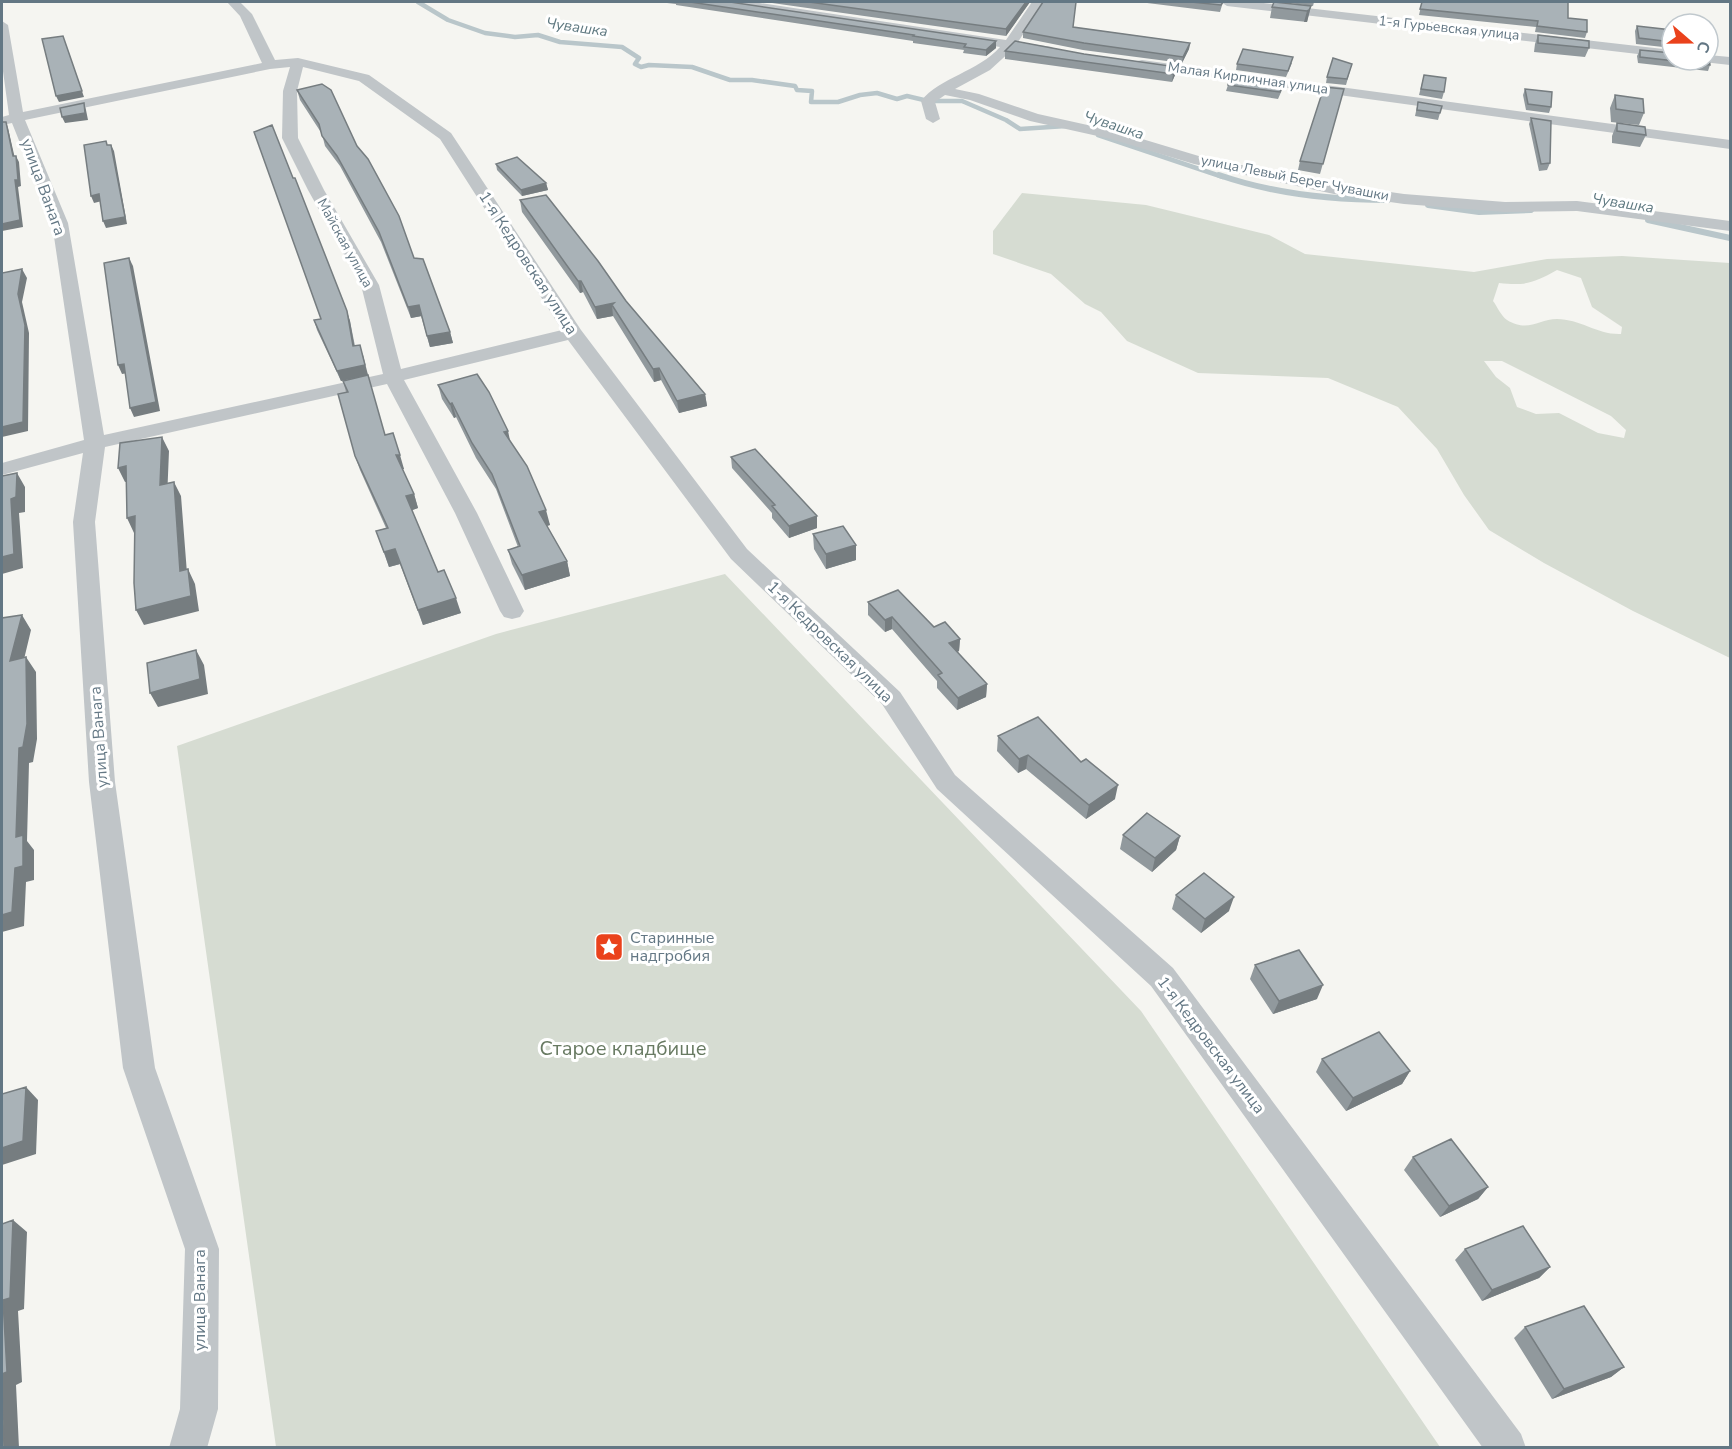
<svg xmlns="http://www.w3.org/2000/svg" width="1732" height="1449" viewBox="0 0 1732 1449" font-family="'Nunito Sans',sans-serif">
  <rect width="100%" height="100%" fill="#f5f5f1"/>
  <!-- green -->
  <path fill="#d6dcd2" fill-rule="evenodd" d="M1022,193L1146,205L1269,235L1305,254L1474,272L1547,259L1622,256L1730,263V658L1633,611L1544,563L1489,530L1464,495L1437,449L1398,407L1328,378L1198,373L1127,341L1101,312L1085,304L1051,274L993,254V231ZM1557,270L1581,278L1592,307L1622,327L1621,334C1598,335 1580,319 1557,319C1539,319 1528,333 1507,320C1501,316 1497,306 1493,301L1499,283C1525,286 1534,283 1557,270ZM1484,361H1502L1611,416L1626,430L1624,438L1598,433L1559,413L1536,414L1517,407L1510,388L1496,377Z
    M725,574L1141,1011L1440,1447H276L177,746L496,634Z"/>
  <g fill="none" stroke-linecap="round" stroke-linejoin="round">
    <!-- stream-far1 -->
    <path stroke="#b9c6ca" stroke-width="4.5" d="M418,2L448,20L485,33L515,37L538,35L560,42L622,47L639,58L635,64L641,67L649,65L692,67L730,80H752L795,86L797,90L812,91L811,102H838L860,95L877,93L897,99L907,96L928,101H962L1006,120L1020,129L1066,126
      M1098,135L1223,177"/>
    <!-- stream -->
    <path stroke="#b9c6ca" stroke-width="6" d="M1219,175C1271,193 1333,200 1388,200
      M1428,205L1479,212L1531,210
      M1648,220L1730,238"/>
    <!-- street -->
    <path fill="#c0c5c8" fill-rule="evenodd" d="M227,2H240L252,14L275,60L298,58L369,75L451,133L581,330L747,549L900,692L955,775L1173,968L1521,1434L1526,1448H1483L1151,986L937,789L882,704L731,559L568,340L404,380L477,513L524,611L520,617L512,619L504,617L500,611L455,513L387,384L105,447L95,522L115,782L155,1068L219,1249L218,1409L207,1448H169L180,1409L185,1249L123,1068L89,782L73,522L83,453L2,475V463L84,440L52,223L12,123L2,125V117L9,115L2,64V21L8,25L23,112L262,63L240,16ZM290,67L283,91L282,138L308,190L361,285L383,374L104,435L68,223L25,120L270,69ZM303,67L359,81L440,139L562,330L401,369L379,285L324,190L298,138L297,91Z
      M725,2H753L1006,40L1032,2H1044L1018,42L1052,47L1054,50L1052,53L1013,49L990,70L955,89L979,94L1038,114L1119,132L1202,157L1334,184L1404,194L1505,202L1577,201L1730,221V231L1577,211L1505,212L1404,204L1334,194L1194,164L1111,139L1030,121L970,100L945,95L935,102L940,119L933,123L926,119L921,101C940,77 978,72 1000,47L731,6Z
      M1221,2H1255L1672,50V58L1227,6Z
      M1708,55L1730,57V65L1703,62L1702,60H1708Z
      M1142,60L1730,140V149L1137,67L1135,64L1137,61Z"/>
  </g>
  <!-- wall -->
  <path fill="#91999d" d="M658,2H730L996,41V48L986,56L963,53L964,50L913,43V41L676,5V4Z
    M765,2H1030L1006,36Z
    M1139,2H1223L1220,12Z
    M1281,2H1314L1313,6Z
    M1422,2L1568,18L1587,32L1585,38L1535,32L1536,27L1419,15Z
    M1311,6L1307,22L1270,18L1272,7Z
    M1637,26L1672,30V48L1636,44L1635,31Z
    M1073,27L1190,43L1189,49L1182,63L1083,50L1023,38V32Z
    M1538,35L1589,48L1585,57L1534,52L1535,44Z
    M1640,50L1710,65L1708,71L1638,63L1637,56Z
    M1005,51L1084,54L1177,67L1175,75L1172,82L1005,59Z
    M1292,63L1286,77L1236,70L1237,64Z
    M1352,64L1346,85L1326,83L1327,77Z
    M1424,75L1444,92L1442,99L1419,95Z
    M1228,85L1282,90L1278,99L1226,91Z
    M1344,89L1320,174L1298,170L1300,161Z
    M1525,89L1551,107L1549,113L1526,110L1523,95Z
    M297,90L357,146L414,258L450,332L453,343L430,347L421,316L411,318L381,242L340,166L325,146L322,134L300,100Z
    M1615,95L1644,113L1639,125L1611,122L1610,108Z
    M1418,102L1440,113L1438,120L1415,116Z
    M1531,118L1550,163L1547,170L1539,171L1529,124Z
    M1617,123L1646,135L1640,147L1612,143V136Z
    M496,164L546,183L548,190L522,196L497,170Z
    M293,178L350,321L355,346L368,375L341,381L317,330L314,320L321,319Z
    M520,200L626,301L705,394L707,406L679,413L661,380L654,382L613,316L597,319L583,292L580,293L522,212Z
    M343,381L385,435L404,469H402L414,494L418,508L412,510L438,572L461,613L423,625L400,564L389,567L376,531L386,528L360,470L355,456L346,392Z
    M438,385L510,441L550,525L547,526L567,561L570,576L525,590L512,564L508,550L518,547L496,489L476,458L456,417L454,418L442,399Z
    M731,457L817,516V528L789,538L772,518V513L732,468Z
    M813,534L856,560L826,569L814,549Z
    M868,602L934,627L960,639L959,651L957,652L987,684L986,697L957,710L937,688V681L892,629L885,632L868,615Z
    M998,736L1115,799L1086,819L1026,769L1018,773L997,751Z
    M1123,835L1180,836L1176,850L1152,872L1120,849Z
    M1176,895L1229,911L1201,933L1172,909Z
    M1255,965L1317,999L1273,1014L1250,979Z
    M1322,1059L1410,1071L1402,1084L1346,1111L1316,1072Z
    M1413,1157L1488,1187L1478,1199L1440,1217L1404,1170Z
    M1465,1249L1550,1267L1539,1278L1482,1301L1455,1260Z
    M1525,1327L1624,1367L1611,1377L1552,1399L1514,1338Z"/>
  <!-- shaded-wall -->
  <path fill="#767d80" d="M1026,2H1030L1006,36V29Z
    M1311,6L1307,22H1304L1307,11Z
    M63,36L84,97L59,102L56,96Z
    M996,41V48L986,56V50Z
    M1190,43L1189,49L1182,63L1183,57Z
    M1177,67L1175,75L1172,82L1173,74Z
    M84,103L86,110L88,120L65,123L62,117Z
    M6,122L8,128L16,163L13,156Z
    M111,145L114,151L127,224L106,228L103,221Z
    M16,156L19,162L21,186L18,187L23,227L2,231V224L15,180Z
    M546,183L548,190L522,196L521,190Z
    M99,194L102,201L94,203L91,196Z
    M129,258L133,266L160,411L134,417L130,408Z
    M22,269L27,278L22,302L29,333L28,431L2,437V427L18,294Z
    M578,281H581L583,292L580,293Z
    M614,303L612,305L613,316L597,319L595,307Z
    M419,305L422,316L411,318L408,307Z
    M347,311L350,321L356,356L353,346Z
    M450,332L453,343L430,347L427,336Z
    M363,355L368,375L341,381L337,371Z
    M124,364L128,373L122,374L118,365Z
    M659,368L661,380L654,382L653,369Z
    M705,394L707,406L679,413L677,401Z
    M452,403L456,417L454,418L450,404Z
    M508,431L511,445L504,432Z
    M162,437L169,451L167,499L160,485Z
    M396,455H400L404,469L400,470Z
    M126,466L133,481L125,482L118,468Z
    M17,473L25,487V512L19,513L23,568L2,574V557L11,499Z
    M174,482L181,496L188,586L180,571Z
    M414,494L418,508L410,511L406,496Z
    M546,510L550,525L542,527L539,512Z
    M135,516L142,531L134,533L127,518Z
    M817,516V528L789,538V526Z
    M856,545V560L826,569V554Z
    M395,549L400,564L389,567L384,552Z
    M567,561L570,576L525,590L522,575Z
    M188,569L195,584L199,611L144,625L136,610Z
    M456,598L461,613L423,625L418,610Z
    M22,615L31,630L20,676L10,661Z
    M892,617V629L885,632V620Z
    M960,639L959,651L948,656L949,643Z
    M196,650L204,665L208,694L158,707L150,693Z
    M26,657L36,672L37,739L33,762L29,763L27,841L34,850V880L26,882L24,926L2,932V915L16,837L19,748Z
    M987,684L986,697L957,710L958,698Z
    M1028,755L1026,769L1018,773L1019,759Z
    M1118,785L1115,799L1086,819L1089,805Z
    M1180,836L1176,850L1152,872L1155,858Z
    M1234,897L1229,911L1201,933L1205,919Z
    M1323,985L1317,999L1273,1014L1279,1001Z
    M1410,1071L1402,1084L1346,1111L1353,1098Z
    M26,1087L38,1100L36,1154L2,1165V1148Z
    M1488,1187L1478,1199L1440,1217L1449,1206Z
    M13,1220L27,1232L24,1309L18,1311L22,1382L16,1385L19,1448H4L2,1390L3,1300Z
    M1550,1267L1539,1278L1482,1301L1492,1290Z
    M1624,1367L1611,1377L1552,1399L1564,1389Z"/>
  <!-- building -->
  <path fill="#a9b2b7" stroke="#767d80" stroke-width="1.5" d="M690,2H730L996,41L986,50L964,47L966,44L913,36L914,35Z
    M809,2H1026L1006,29Z
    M1043,2H1076L1073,27L1190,43L1183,57L1084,43L1023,32Z
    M1191,2H1223L1221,5Z
    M1274,2L1311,6L1309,10L1307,11L1272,7Z
    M1422,2H1568V18L1587,20V32L1537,26L1538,21L1420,9Z
    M1637,26L1672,30V42L1639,38Z
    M1538,35L1589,41V48L1538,43Z
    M63,36L82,91L56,96L42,39Z
    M1015,41L1084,54L1177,67L1173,74L1005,51Z
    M1243,49L1293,57L1288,71L1237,64Z
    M1640,50L1672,53V60H1708V58L1709,59L1710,65L1640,57Z
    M1333,58L1352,64L1347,79L1327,77Z
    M1424,75L1446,78L1444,92L1421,89Z
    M1231,77L1283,84L1280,92L1228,85Z
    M322,84L331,90L357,146L368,159L399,216L414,258L423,259L450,332L427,336L419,305L408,307L379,232L337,156L322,136L319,124L297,90Z
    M1324,87L1344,89L1323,164L1300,161Z
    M1525,89L1552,92L1551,107L1528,104Z
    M1615,95L1643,99L1644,113L1616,109Z
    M1418,102L1442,106L1440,113L1417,110Z
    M84,103L85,113L62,117L60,108Z
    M1531,118L1551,121L1550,163L1541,164Z
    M2,122H6L13,156H16L18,180H15L20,220L2,224Z
    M1617,123L1645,127L1646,135L1617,131Z
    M272,125L293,178H295L347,311L353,346L360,345L365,365L337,371L314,320L321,319L254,132Z
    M106,141L107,145H111L125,217L103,221L99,194L91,196L84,145Z
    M517,157L546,183L521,190L496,164Z
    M546,195L598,261L626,301L705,394L677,401L659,368L653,369L612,305L614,303L595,307L581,281H578L520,200Z
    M129,258L156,402L130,408L124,364L118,365L104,263Z
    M22,269L18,294L25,325L23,422L2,427V273Z
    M477,374L489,392L508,431L504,432L527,466L546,510L539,512L567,561L522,575L508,550L520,546L492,474L472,443L452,403L450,404L438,385Z
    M368,375L385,435L393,433L400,455H396L414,494L406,496L438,572L444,570L456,598L418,610L395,549L384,552L376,531L388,528L355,456L338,394L348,392L343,381Z
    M162,437L160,485L174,482L180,571L188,569L191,596L136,610L134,583L135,516L127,518L126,466L118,468L120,443Z
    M755,449L817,516L789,526L772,506L775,505L731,457Z
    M17,473L16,497L11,499L14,554L2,557V476Z
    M843,526L856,545L826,554L813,534Z
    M898,590L934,627L945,622L960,639L949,643L987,684L958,698L938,675L942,673L892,617L885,620L868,602Z
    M22,615L10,661L26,657L27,724L23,747L19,748L16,837L23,835V866L15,868L12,912L2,915V618Z
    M196,650L200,679L150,693L147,663Z
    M1038,717L1081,762L1086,759L1118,785L1089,805L1028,755L1019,759L998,736Z
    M1147,813L1180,836L1155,858L1123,835Z
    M1204,873L1234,897L1205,919L1176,895Z
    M1299,950L1323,985L1279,1001L1255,965Z
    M1379,1032L1410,1071L1353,1098L1322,1059Z
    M26,1087L23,1141L2,1148V1094Z
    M1451,1139L1488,1187L1449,1206L1413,1157Z
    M13,1220L10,1298L3,1300L7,1372L2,1374V1224Z
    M1523,1226L1550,1267L1492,1290L1465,1249Z
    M1584,1306L1624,1367L1564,1389L1525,1327Z
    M2,1390L4,1448H2Z"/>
  <!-- icons -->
  <defs>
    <g id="sight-square" transform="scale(1.5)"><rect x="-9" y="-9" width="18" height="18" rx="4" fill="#ea421c" stroke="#fff"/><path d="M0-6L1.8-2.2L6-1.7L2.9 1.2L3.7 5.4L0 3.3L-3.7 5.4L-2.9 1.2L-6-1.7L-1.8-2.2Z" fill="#fff"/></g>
  </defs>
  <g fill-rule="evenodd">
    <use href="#sight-square" x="609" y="947"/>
  </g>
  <g text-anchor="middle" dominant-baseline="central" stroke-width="6" stroke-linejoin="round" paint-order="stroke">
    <!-- far-street labels -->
    <g font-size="14" fill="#637784" stroke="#fff">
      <text transform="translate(1449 28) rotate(6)">1-я Гурьевская улица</text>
      <text transform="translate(1248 78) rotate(8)">Малая Кирпичная улица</text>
      <text transform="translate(1295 178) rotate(11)">улица Левый Берег Чувашки</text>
      <text transform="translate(345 243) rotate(61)">Майская улица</text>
    </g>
    <!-- far-water labels -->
    <g font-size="15" font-style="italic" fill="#5f7981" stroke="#fff">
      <text transform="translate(577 27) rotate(8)">Чувашка</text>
      <text transform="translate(1114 125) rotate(18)">Чувашка</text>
      <text transform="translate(1623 203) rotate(9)">Чувашка</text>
    </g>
    <!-- street labels -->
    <g font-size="16" fill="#637784" stroke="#fff">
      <text transform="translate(43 187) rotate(70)">улица Ванага</text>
      <text transform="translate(528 263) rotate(57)">1-я Кедровская улица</text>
      <text transform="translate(830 642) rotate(44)">1-я Кедровская улица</text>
      <text transform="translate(99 737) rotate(-94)">улица Ванага</text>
      <text transform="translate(1211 1045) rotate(53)">1-я Кедровская улица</text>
      <text transform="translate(200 1300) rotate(-90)">улица Ванага</text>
    </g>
    <!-- poi labels -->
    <g font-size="16" fill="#637784" stroke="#fff" text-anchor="start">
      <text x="630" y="938">Старинные<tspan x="630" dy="18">надгробия</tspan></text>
    </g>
    <!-- near-park labels -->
    <g font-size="20" fill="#687a62" stroke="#fff">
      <text x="623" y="1048">Старое кладбище</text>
    </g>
  </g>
  <!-- border -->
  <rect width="1732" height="1449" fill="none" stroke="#637784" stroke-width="6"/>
  <!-- north arrow -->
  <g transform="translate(1690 42) rotate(110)"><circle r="28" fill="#ffffff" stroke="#c1c9ce" stroke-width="1.5"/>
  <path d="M0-4.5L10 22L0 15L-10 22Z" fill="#ea421c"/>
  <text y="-9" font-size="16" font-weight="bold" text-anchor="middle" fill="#637784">С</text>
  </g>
</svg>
